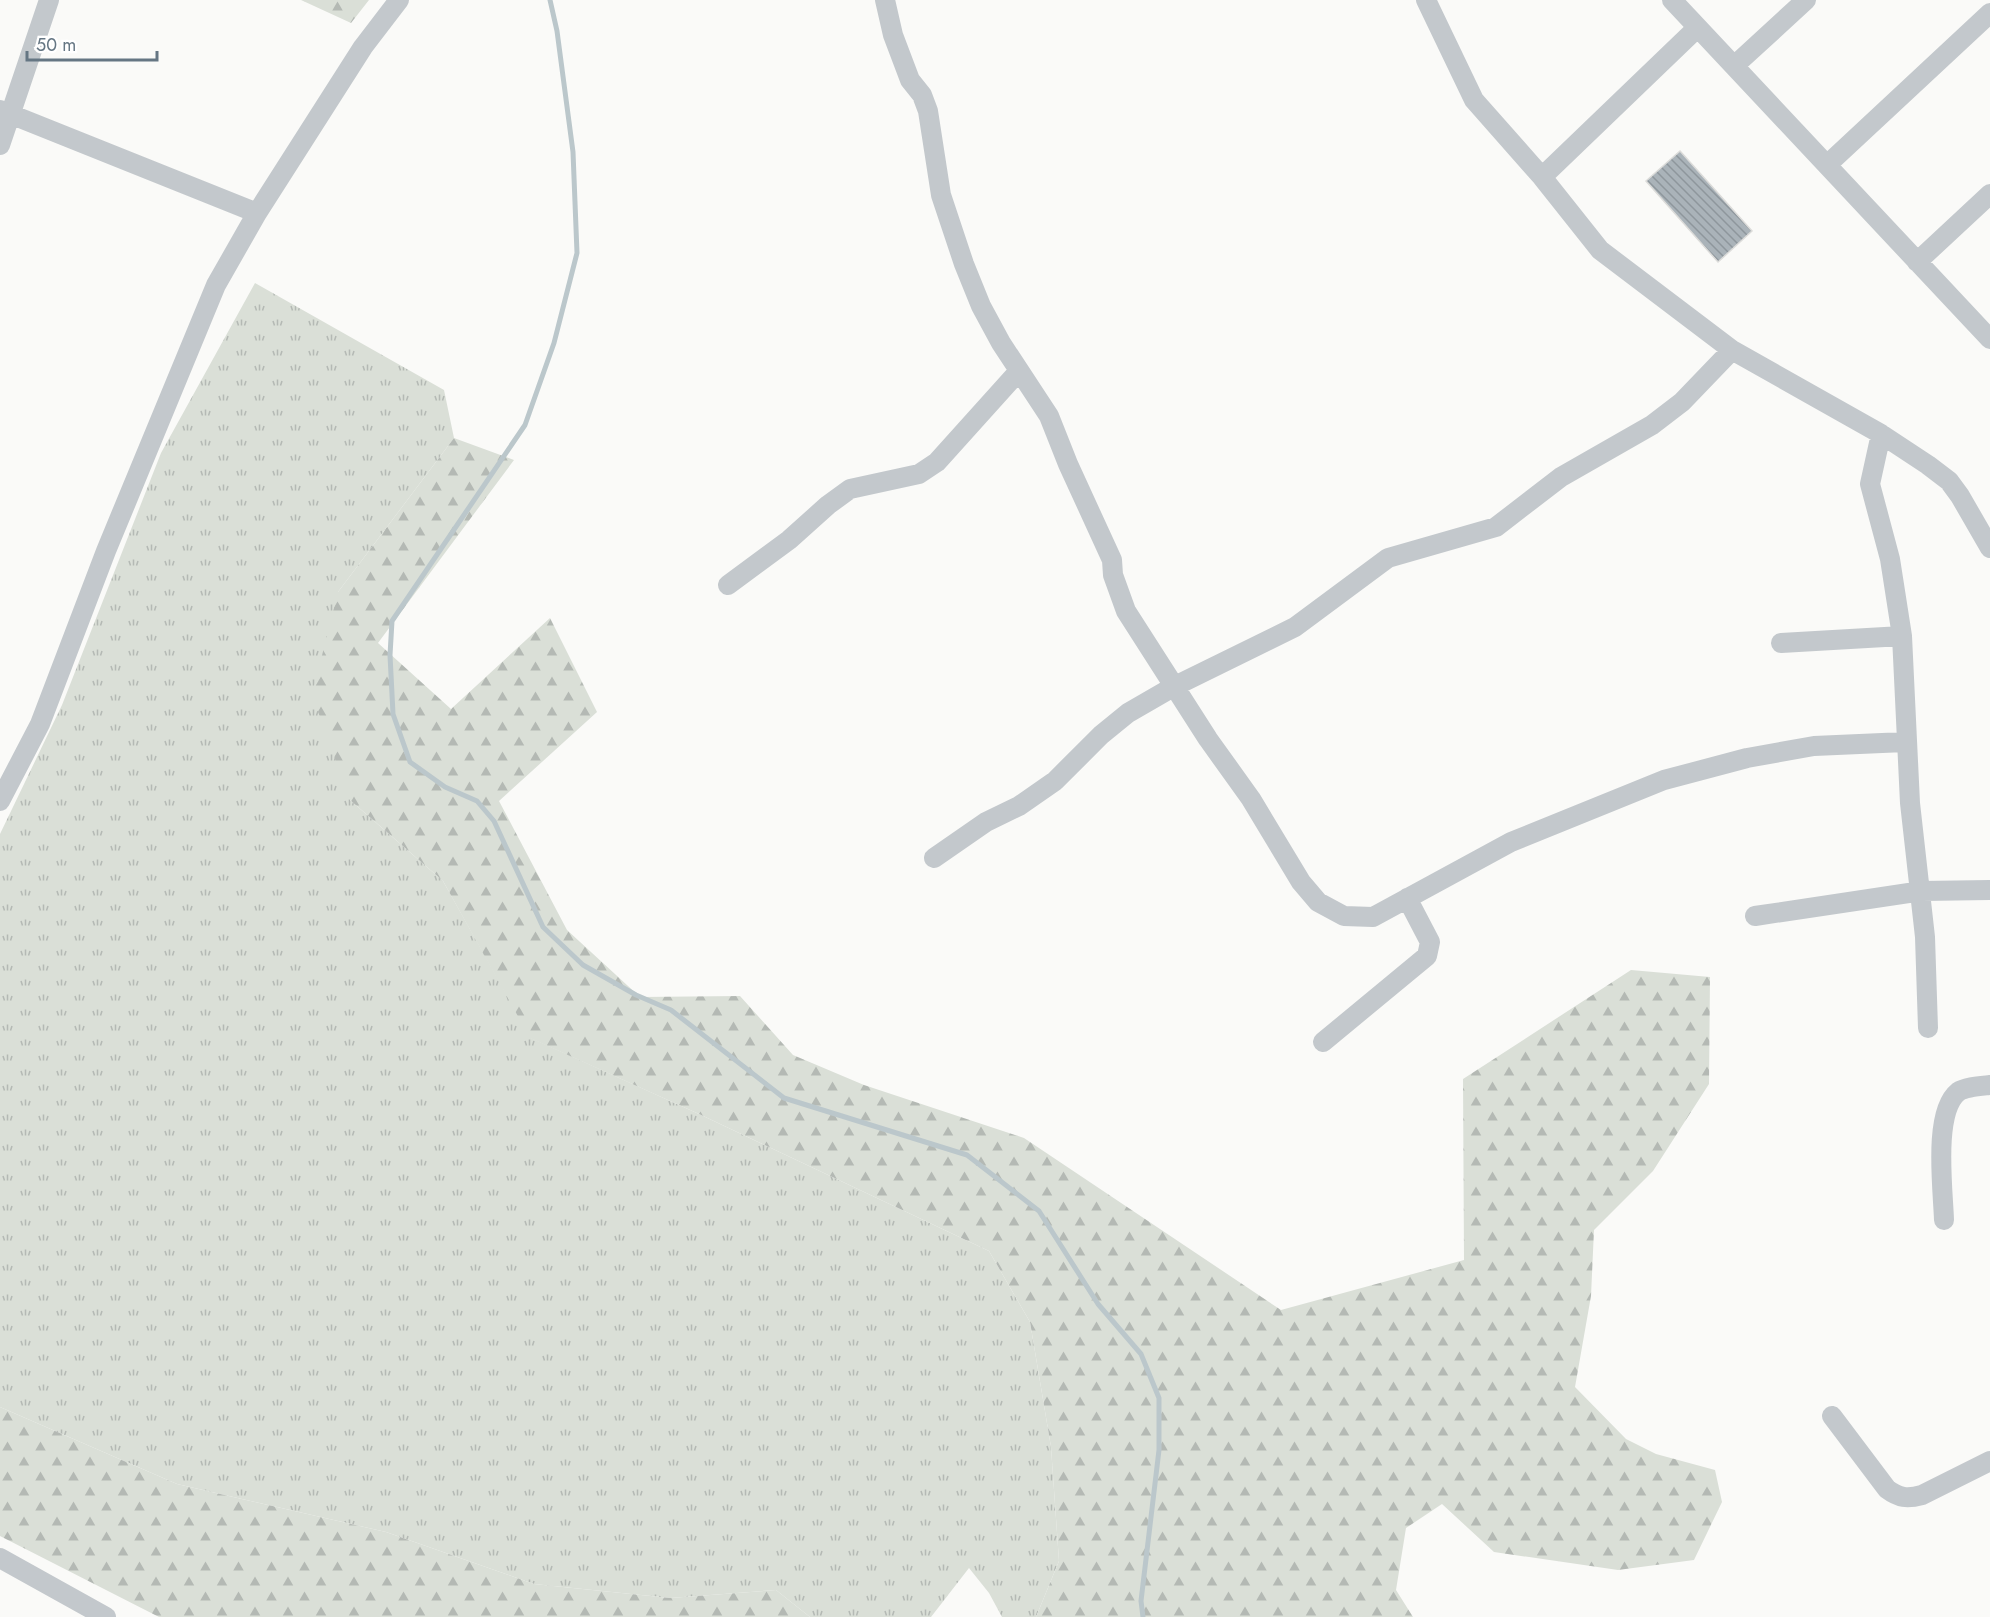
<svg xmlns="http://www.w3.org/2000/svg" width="1990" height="1617" viewBox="0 0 1990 1617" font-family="Jost,sans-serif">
  <defs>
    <pattern id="grass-tufts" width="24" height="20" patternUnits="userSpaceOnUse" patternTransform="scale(1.5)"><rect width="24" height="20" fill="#dadfd7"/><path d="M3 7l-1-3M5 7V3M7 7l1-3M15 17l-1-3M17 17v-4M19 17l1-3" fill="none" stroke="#b4b9b4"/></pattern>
    <pattern id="forest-firs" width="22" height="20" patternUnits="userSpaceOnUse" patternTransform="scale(1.5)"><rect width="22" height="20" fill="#dadfd7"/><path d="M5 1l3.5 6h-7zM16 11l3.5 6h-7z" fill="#b4b9b4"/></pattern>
    <pattern id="building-back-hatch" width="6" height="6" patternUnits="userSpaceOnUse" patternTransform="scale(1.5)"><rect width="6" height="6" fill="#aab3b9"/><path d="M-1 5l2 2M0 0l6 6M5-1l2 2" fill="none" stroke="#8e969c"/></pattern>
  </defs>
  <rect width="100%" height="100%" fill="#fafaf8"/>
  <!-- grass -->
  <path fill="url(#grass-tufts)" d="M255,283L444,390L454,438L338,592L350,800L443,881L531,1038L699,1114L989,1251L1030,1322L1051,1447L1059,1561L1036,1617H1002L989,1593L969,1568L931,1617H810L776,1590L670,1598L534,1584L386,1532L177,1484L0,1407V834L62,705L161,453Z"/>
  <!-- forest -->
  <path fill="url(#forest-firs)" d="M301,0H369L351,23Z
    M454,438L514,460L378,643L451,709L550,618L597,712L499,801L567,930L640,997L740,996L793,1055L864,1085L1024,1138L1281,1310L1464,1260L1463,1079L1631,970L1710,977L1709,1084L1653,1171L1594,1230L1591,1296L1575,1387L1626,1439L1656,1454L1715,1470L1722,1502L1694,1560L1618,1570L1494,1552L1442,1504L1406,1528L1396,1590L1413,1617H1036L1059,1561L1051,1447L1030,1322L989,1251L699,1114L530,1038L443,881L350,800L312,695L338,592Z
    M0,1407L177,1484L386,1532L534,1584L670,1598L776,1590L810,1617H159L0,1536Z"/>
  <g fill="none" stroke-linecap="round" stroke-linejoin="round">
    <!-- stream -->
    <path stroke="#bbc7cb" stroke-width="5" d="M550,0L557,31L573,152L577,253L554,343L525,425L392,621L390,655L393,714L410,762L445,787L477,801L494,821L543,927L583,965L636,995L671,1010L784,1098L967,1155L1039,1211L1098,1304L1141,1354L1159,1398V1450L1141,1601L1143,1617"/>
  </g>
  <!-- building -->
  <path fill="url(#building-back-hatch)" stroke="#dcdcda" stroke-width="1.5" d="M1680,151L1752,231L1718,262L1646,181Z"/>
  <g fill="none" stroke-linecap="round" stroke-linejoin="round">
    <!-- minor -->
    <path stroke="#c3c8cc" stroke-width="20" d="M885,0L893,35L910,80L922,95L928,111L941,195L964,264L981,306L1001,343L1049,416L1068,464L1112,560L1113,575L1126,611L1208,739L1251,799L1301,882L1318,902L1344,916L1373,917L1511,842L1664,780L1747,758L1814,746L1905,742
      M1426,0L1474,100L1542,177L1600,250L1732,350L1881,434L1928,465L1949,481L1960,496L1990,548
      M1672,0L1990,339
      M1734,66L1806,0
      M0,110L257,213
      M0,145L49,0
      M1828,164L1990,13
      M1542,177L1697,28
      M1917,262L1990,194
      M1881,434L1870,484L1890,559L1902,636L1910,803L1925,937L1928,1028
      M728,585L789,540L828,505L850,489L919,474L937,462L1018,372
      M1781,643L1902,636
      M0,801L40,724L106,551L216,285L257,213L363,47L399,0
      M934,858L986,822L1019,806L1055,781L1101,735L1128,713L1173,687L1295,627L1388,558L1496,527L1561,477L1652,425L1682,402L1732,350
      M1755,916L1922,891L1990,890
      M1323,1042L1427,956L1430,942L1407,898
      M1944,1220C1943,1189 1933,1112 1958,1092C1965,1087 1981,1086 1990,1085
      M1832,1416L1887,1489C1899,1498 1907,1499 1922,1495L1990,1461
      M0,1558L106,1617"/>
  </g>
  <!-- scale -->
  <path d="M27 51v9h130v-9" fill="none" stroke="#657683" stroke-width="3"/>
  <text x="36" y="51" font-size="18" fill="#657683" stroke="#ffffff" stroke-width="4.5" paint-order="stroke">50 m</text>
</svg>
